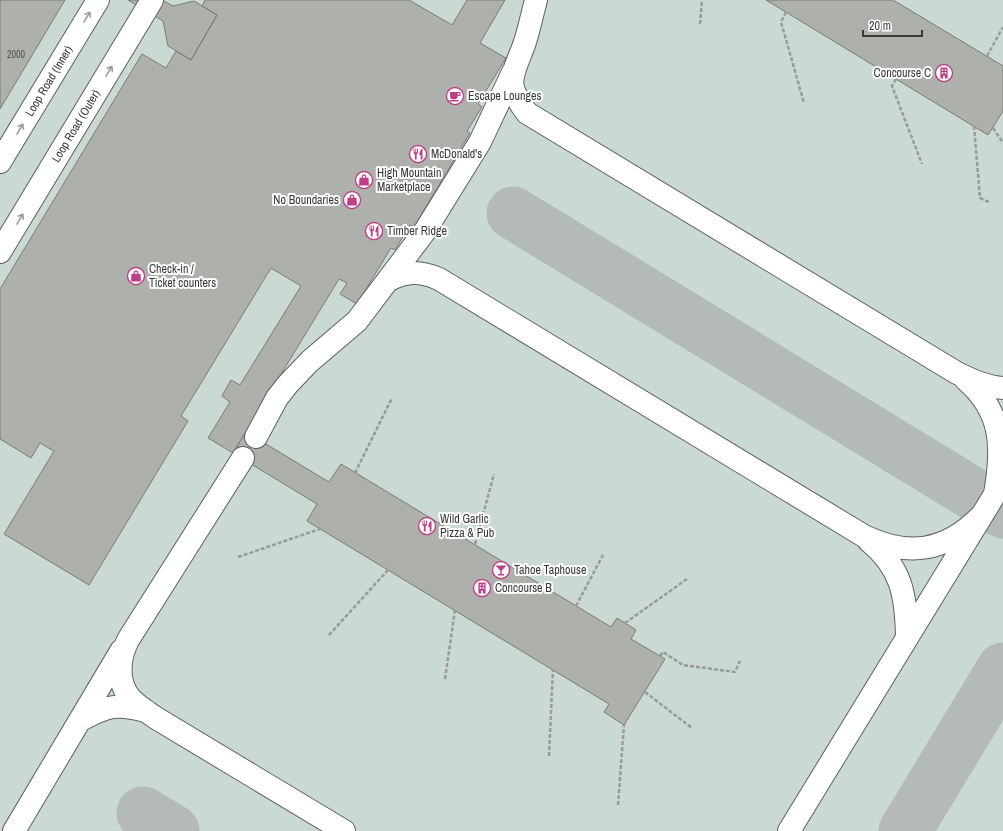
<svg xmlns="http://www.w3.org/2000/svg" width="1003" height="831" viewBox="0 0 1003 831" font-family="'Archivo Narrow',sans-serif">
  <rect width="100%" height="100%" fill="#dce2df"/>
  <!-- built -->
  <path fill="#cad9d1" d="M0,0H1003V831H0Z"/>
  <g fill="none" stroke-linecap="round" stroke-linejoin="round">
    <!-- taxiway -->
    <path stroke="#b4bab6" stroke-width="53" d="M513,213L1003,512
      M143,813L173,831
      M905,831L1003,669"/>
  </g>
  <!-- building -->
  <path fill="#adb0ab" stroke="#7a7c77" d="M0,0H65L0,109Z
    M128,0H162L173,6L194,1L217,15L191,60L168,46L163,21Z
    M205,0H409L452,25L467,0H505L480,43L506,58L478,104L482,107L467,131L470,133L414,227L410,225L395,250L391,248L357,304L340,294L347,283L339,279L233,453L208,438L230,402L222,396L231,380L240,385L301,286L271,268L181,416L188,421L89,585L4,534L54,451L40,443L31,458L0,439V289L142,54L166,68L176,51L191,60L217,15L202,6Z
    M766,0H893L1003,66V111L988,135Z
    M246,432L329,482L341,464L611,627L617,618L636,630L631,639L665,659L624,725L604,712L609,704L307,521L317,504L233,453Z"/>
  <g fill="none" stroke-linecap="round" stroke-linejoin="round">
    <!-- minor casing -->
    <g stroke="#5c615e" stroke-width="24">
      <path id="minor" d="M536,0C532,15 529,30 524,45C512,77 504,83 527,113L957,373C972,380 986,387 1003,388
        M0,162L98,0
        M389,280C407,271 420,271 439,279L864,536C908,557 945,552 980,517
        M966,380C1003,412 1003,448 995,494
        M256,437L277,398L288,384L310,361L357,321L425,231L480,142L513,72
        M243,458L128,640C119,658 116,682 131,699C138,706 147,712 156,718L344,831
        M869,541C902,568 906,596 907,636
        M81,720C107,706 116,703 146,711
        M14,831L121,651
        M789,831L1003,481"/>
    </g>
    <!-- major casing -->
    <g stroke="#5c615e" stroke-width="24">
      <path id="major" d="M0,252L152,0"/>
    </g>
    <!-- path -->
    <path stroke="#979b99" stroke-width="2.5" stroke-dasharray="4 2" stroke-linecap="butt" d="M786,12L781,22L804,103
      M700,24L702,0
      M987,56L1003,27
      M896,79L892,86L922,164
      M974,126L980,198L989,202
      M993,128L1003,143
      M355,473L392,398
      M475,544L494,474
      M238,557L320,529
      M576,606L603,555
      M625,623L687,579
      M329,635L388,570
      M660,656L663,652L683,665L735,672L740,661
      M445,679L455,610
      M645,692L692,728
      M549,756L553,669
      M618,805L624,725"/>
    <!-- minor -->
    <use href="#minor" stroke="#fff" stroke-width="22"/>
    <!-- major -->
    <use href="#major" stroke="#fff" stroke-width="22"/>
  </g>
  <!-- one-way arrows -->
  <defs><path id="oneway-shaft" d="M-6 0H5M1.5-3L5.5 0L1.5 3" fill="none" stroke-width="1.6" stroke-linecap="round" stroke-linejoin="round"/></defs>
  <g stroke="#9c9c9c">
    <use href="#oneway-shaft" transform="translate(87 17) rotate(-59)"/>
    <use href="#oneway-shaft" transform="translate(109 71) rotate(-59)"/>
    <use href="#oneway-shaft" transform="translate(20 129) rotate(-59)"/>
    <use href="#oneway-shaft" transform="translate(20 219) rotate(-59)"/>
  </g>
  <!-- icons -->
  <defs>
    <g id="building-ring" transform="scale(0.9)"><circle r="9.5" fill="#fff" stroke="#bf3e88" stroke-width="1.5"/><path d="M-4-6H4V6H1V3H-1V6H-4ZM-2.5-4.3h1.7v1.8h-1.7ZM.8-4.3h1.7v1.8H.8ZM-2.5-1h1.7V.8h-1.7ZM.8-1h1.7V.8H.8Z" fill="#bf3e88"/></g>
    <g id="cafe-ring" transform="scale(0.9)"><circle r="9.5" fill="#fff" stroke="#bf3e88" stroke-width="1.5"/><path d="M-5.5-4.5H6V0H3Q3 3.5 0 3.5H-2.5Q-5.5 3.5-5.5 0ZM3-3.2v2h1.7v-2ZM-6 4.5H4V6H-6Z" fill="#bf3e88"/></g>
    <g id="restaurant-ring" transform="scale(0.9)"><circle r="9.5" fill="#fff" stroke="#bf3e88" stroke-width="1.5"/><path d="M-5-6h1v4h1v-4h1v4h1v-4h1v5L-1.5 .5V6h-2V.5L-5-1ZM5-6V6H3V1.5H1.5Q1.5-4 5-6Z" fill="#bf3e88"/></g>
    <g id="shop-ring" transform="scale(0.9)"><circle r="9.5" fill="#fff" stroke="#bf3e88" stroke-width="1.5"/><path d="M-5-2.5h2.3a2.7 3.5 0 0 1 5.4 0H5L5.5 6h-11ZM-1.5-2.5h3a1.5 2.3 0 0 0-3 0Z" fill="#bf3e88"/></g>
    <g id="bar-ring" transform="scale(0.9)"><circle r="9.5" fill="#fff" stroke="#bf3e88" stroke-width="1.5"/><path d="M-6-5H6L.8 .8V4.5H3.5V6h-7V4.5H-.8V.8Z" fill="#bf3e88"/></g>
  </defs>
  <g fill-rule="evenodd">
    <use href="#building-ring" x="944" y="73"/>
    <use href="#cafe-ring" x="455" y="96"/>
    <use href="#restaurant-ring" x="418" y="154"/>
    <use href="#shop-ring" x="364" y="180"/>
    <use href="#shop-ring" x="352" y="200"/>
    <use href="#restaurant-ring" x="374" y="231"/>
    <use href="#shop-ring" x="136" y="276"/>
    <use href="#restaurant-ring" x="427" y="526"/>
    <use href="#bar-ring" x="501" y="570"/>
    <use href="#building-ring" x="482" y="588"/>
  </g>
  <g text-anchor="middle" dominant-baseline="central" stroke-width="4" stroke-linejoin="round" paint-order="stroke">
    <!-- number labels -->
    <g font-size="10" fill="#555856">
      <text x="16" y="54">2000</text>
    </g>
    <!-- poi labels -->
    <g font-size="12" fill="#383a39" stroke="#fff" text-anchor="start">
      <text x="931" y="73" text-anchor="end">Concourse C</text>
      <text x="468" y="96">Escape Lounges</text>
      <text x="431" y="154">McDonald's</text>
      <text x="377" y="173">High Mountain<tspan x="377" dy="14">Marketplace</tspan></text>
      <text x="339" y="200" text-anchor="end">No Boundaries</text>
      <text x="387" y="231">Timber Ridge</text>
      <text x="149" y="269">Check-in /<tspan x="149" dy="14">Ticket counters</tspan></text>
      <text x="440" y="519">Wild Garlic<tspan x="440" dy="14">Pizza &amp; Pub</tspan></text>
      <text x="514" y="570">Tahoe Taphouse</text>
      <text x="495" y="588">Concourse B</text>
    </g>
    <!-- street labels -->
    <g font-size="12" fill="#383a39" stroke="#fff">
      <text transform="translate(49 81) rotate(-59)">Loop Road (Inner)</text>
      <text transform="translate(76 126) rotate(-59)">Loop Road (Outer)</text>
    </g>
  </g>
  <!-- scale -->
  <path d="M863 30v6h59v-6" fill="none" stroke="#383a39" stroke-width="2"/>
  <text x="869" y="30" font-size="12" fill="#383a39" stroke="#ffffff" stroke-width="3" paint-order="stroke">20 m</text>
</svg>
